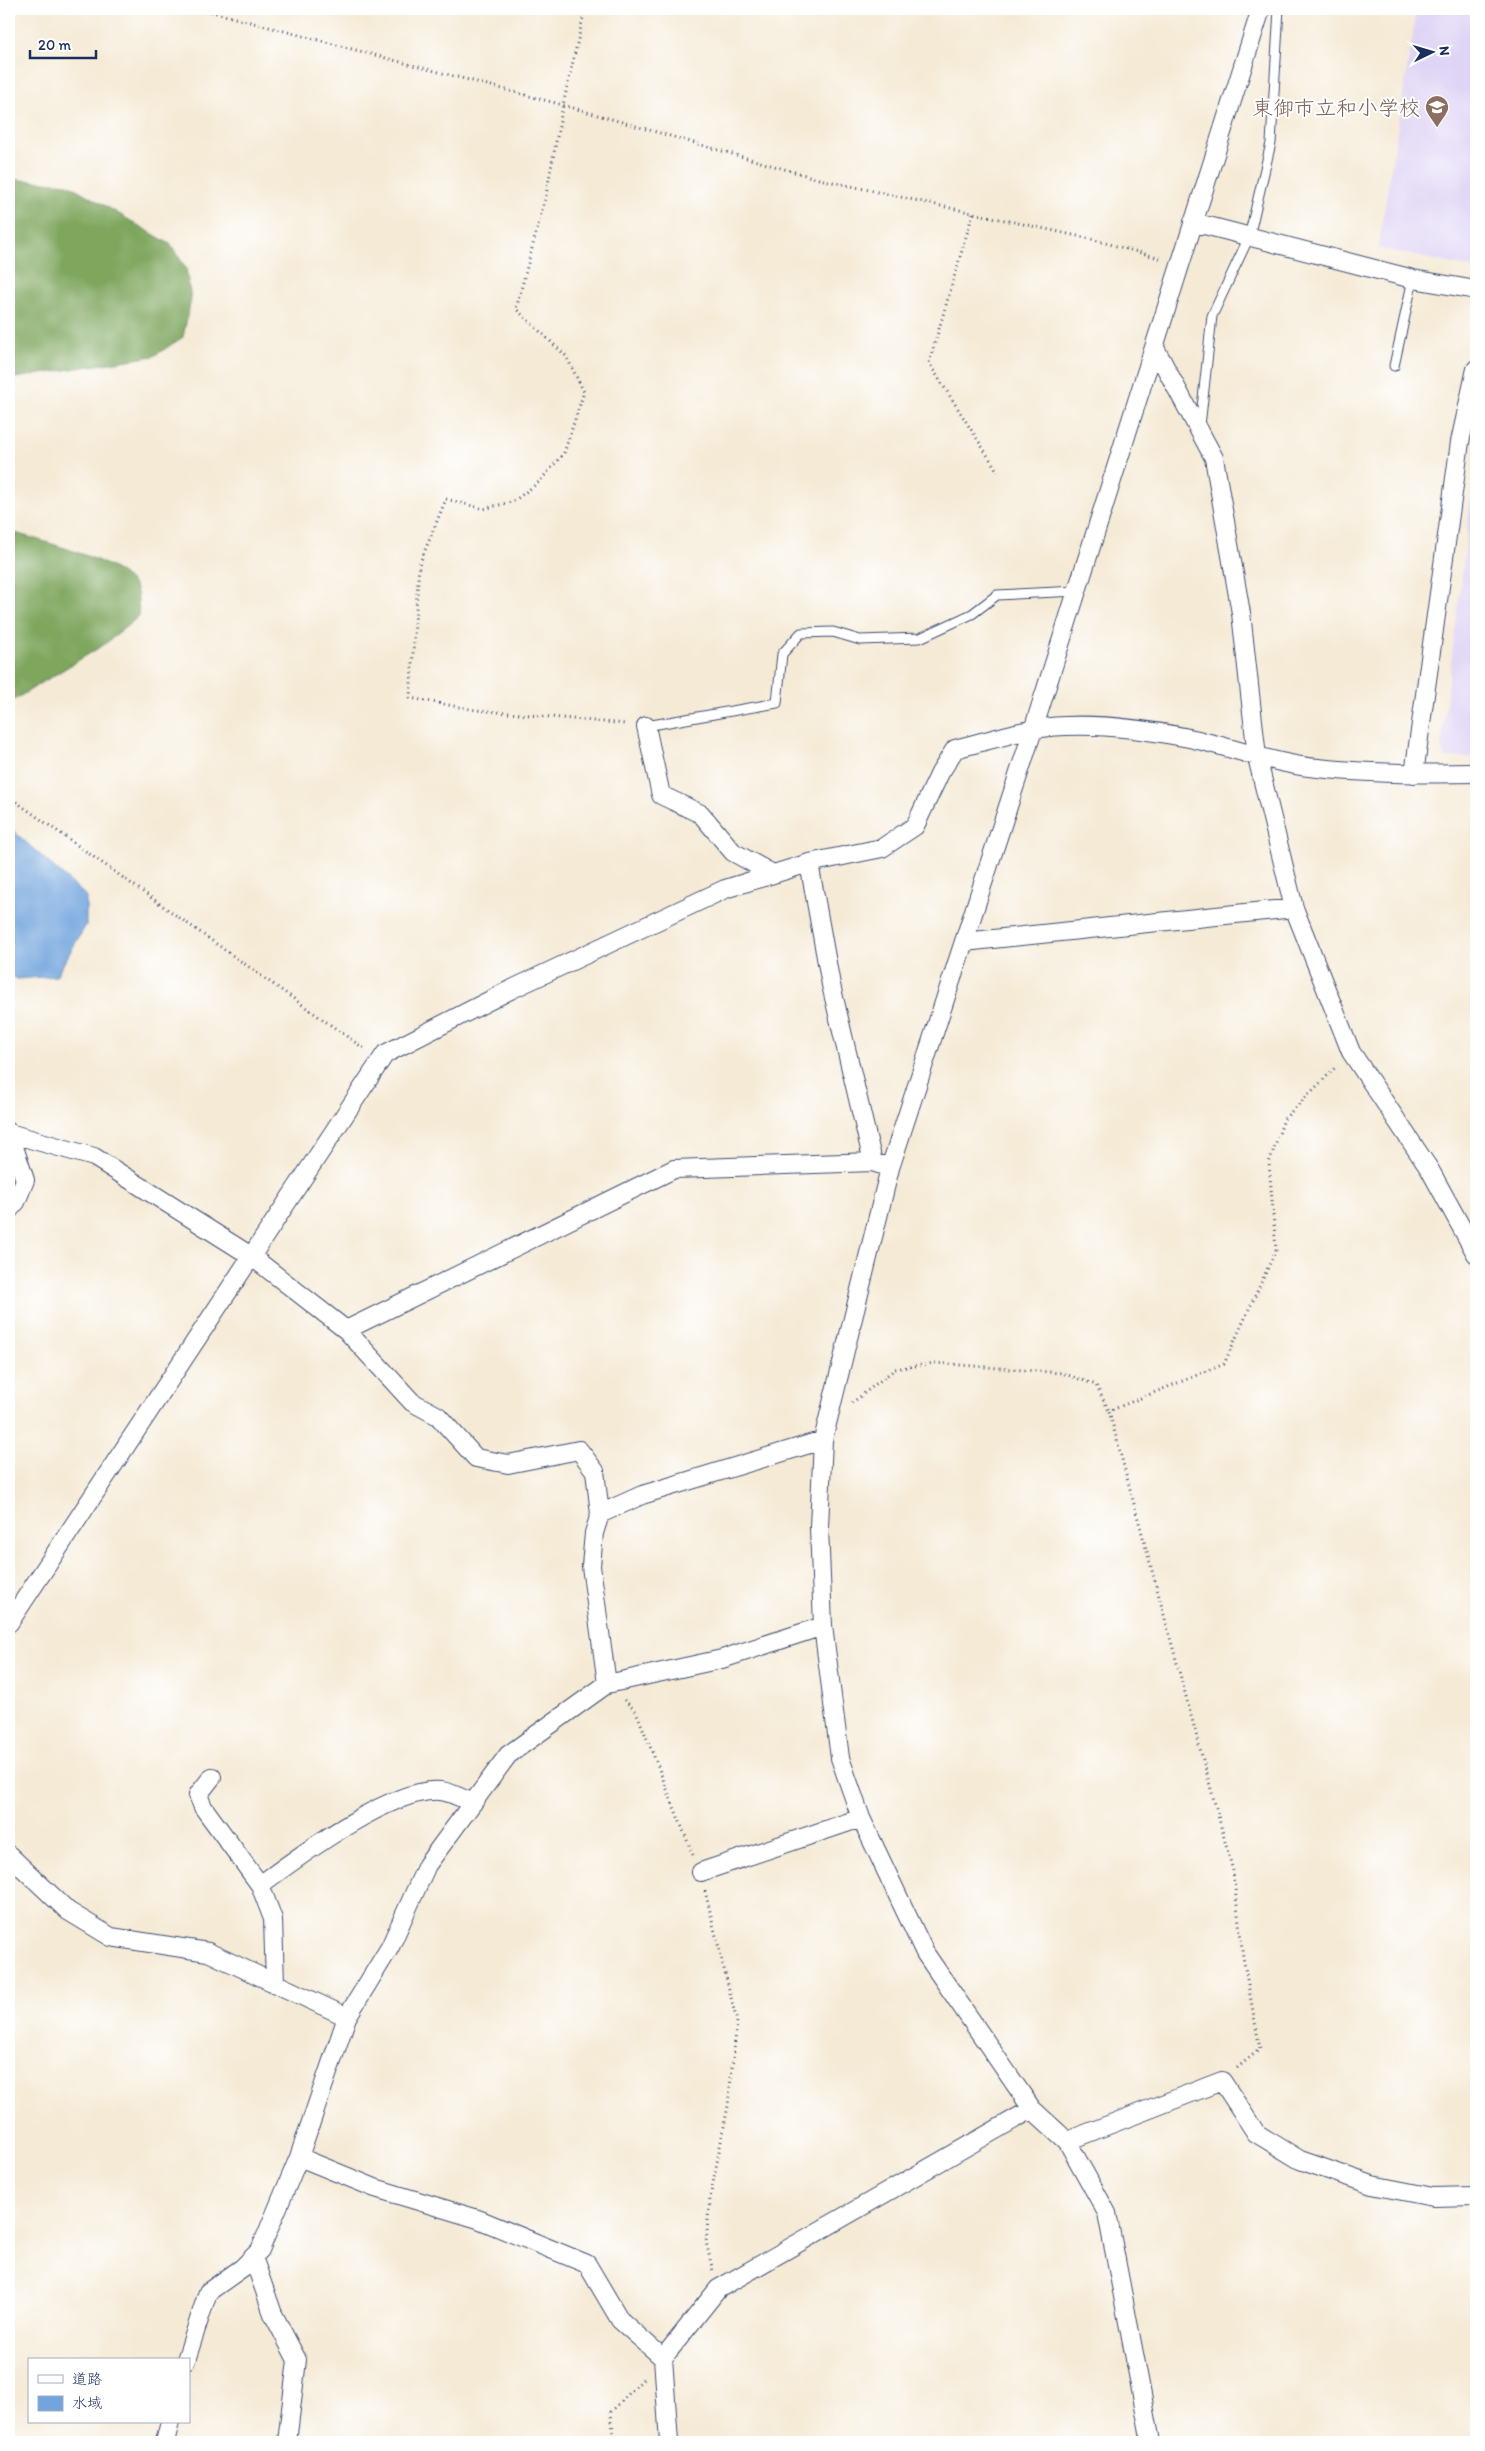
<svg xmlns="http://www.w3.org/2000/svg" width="1485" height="2451" viewBox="0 0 1485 2451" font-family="Itim,'Klee One',sans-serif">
  <rect width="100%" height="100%" fill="#fff"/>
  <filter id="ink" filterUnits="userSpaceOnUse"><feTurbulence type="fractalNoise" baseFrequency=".02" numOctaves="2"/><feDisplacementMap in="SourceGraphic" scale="10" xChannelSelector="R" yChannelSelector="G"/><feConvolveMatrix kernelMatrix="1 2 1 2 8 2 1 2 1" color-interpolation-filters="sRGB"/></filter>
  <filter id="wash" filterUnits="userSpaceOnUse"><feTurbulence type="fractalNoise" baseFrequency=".0096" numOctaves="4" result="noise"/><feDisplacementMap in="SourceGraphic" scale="20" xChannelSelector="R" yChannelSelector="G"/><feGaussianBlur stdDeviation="1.12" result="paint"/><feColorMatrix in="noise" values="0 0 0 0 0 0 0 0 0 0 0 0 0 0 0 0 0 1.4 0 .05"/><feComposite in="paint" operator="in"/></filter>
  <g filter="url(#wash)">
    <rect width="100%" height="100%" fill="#f5ead5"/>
    <!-- built -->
    <path fill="#dfd4f5" d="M1417,9H1476V269L1378,248Z
      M1476,458V757L1445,758L1441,746Z"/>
    <!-- forest -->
    <path fill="#7ea65d" stroke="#4c6a5e" d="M9,179L68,184L170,244L186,268L191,299L183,337L154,356L9,379Z
      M9,531C39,541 123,560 136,589C139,597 138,608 139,616L105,644L9,703Z"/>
    <!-- water -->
    <path fill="#72a4dd" stroke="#466a9e" d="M9,827L86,896V925L56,976L17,979L9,974Z"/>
  </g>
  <g filter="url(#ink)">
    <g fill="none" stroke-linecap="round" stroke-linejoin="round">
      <!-- lane casing -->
      <g stroke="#3c4b70" stroke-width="11">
        <path id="lane" d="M1394,366L1413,279
          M1200,426L1212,316L1249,237L1271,143L1279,9
          M646,726L777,703L782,654L801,633L833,632L860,640L920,638L972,614L997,595L1077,591"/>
      </g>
      <!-- street casing -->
      <g stroke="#3c4b70" stroke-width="20">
        <path id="street" d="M1193,222L1413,279L1476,290
          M1155,348L1214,458L1241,613L1257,757L1294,908L1351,1052L1430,1170L1476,1254
          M646,726L661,795L701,814L733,852L771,873
          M1414,774L1460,442L1476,369
          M809,863L831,985L873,1162
          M964,942L1294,908
          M9,1132L25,1180L16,1202L9,1210
          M9,1133L94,1157L251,1256L346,1330L412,1402L438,1416L476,1458L508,1464L579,1450L595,1471L600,1514L594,1533L591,1566L607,1684
          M346,1330L674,1169L873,1162L890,1168
          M600,1514L642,1495L823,1440
          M9,1623L385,1054L510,990L725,889L809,863L882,848L915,826L940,773L955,749C991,740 1028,727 1065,726C1106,724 1149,730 1189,738C1232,747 1274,764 1318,768C1370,774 1424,774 1476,773
          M212,1777L198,1795L203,1807L260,1885L273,1919L275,1984
          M9,1855L68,1911L111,1937L208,1952L347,2017
          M701,1872L861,1818
          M260,1885C298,1857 393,1786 441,1791C451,1792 463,1799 473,1803
          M1067,2141L1222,2081L1256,2133L1300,2160L1372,2185L1433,2197L1476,2196
          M299,2157L375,2188L478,2219L587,2264L620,2320L663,2358
          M253,2257L273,2314L297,2360L287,2442
          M186,2360L208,2292L242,2268L260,2250L299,2157L347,2017L390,1947L427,1865L508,1755L607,1684L722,1659L823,1626
          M165,2442L170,2422
          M669,2442L663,2358L718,2289L1032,2109
          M1151,2442L1107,2213L1067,2141L1032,2109L925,1953L861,1818L840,1758L823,1626L819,1527L823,1440L890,1168L1033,730L1261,9"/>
      </g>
      <!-- path -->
      <path stroke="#3c4b70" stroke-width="3" stroke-dasharray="1 4" stroke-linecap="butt" d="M201,9L563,105L819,179L1091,239L1163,259
        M585,9L563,105L546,195L516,309L566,356L584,392L564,453L539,482L514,501L484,509L446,499L419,565L410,698L476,710L626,724
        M973,213L929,363L998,472
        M12,799L366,1050
        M852,1403L895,1369L935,1363L1062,1373L1096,1385L1109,1411
        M624,1700L636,1711L693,1855
        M705,1891L737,2022L728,2106L710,2198L706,2242L713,2271
        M1237,2068L1260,2049L1243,1957L1233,1871L1109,1411L1224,1364L1276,1250L1269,1163L1284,1119L1337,1066
        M614,2442L611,2412L645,2377"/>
      <!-- lane -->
      <use href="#lane" stroke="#fff" stroke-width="9"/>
      <!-- street -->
      <use href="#street" stroke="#fff" stroke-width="18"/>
    </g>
  </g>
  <!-- icons -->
  <defs>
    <g id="school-pin" transform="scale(1.25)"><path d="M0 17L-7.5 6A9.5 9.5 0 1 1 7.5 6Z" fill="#8d6e63" stroke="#fff"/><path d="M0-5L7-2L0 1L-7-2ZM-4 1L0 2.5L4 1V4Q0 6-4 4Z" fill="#fff"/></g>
  </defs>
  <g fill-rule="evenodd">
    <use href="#school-pin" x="1437" y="107"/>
  </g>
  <g text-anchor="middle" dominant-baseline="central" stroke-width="4" stroke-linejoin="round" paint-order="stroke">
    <!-- education labels -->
    <g font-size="21" fill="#785e54" stroke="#fff" text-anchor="end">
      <text x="1420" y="107">東御市立和小学校</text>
    </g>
  </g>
  <!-- margin -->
  <rect width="1485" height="2451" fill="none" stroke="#fff" stroke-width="30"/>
  <!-- legend -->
  <rect x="28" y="2358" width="162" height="65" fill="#ffffff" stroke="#a4acbf"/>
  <rect x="38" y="2375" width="25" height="8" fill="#ffffff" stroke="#a4acbf"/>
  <text x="72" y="2384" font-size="15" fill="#1b2f5e">道路</text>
  <rect x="38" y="2396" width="25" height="15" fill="#72a4dd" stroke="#a4acbf"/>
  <text x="72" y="2408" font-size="15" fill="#1b2f5e">水域</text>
  <!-- north arrow -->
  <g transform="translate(1432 52) rotate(85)" stroke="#ffffff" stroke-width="4" paint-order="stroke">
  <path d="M0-4L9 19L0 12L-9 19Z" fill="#1b2f5e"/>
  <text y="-8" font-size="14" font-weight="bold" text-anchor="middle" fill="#1b2f5e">N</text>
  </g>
  <!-- scale -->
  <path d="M30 50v8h66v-8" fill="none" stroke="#1b2f5e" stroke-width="2.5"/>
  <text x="38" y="50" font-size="15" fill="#1b2f5e" stroke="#ffffff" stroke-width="4" paint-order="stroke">20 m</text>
</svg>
